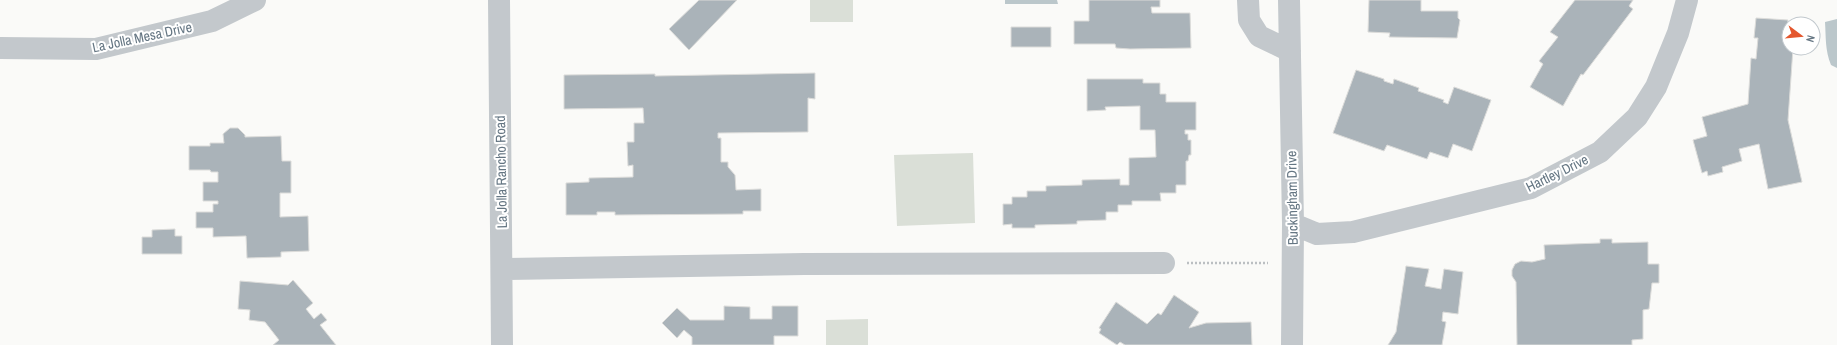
<svg xmlns="http://www.w3.org/2000/svg" width="1837" height="345" viewBox="0 0 1837 345" font-family="'Archivo Narrow',sans-serif">
  <rect width="100%" height="100%" fill="#fafaf8"/>
  <!-- green -->
  <path fill="#dadfd7" d="M810,0H853V22H810Z
    M973,153L975,223L897,226L894,155Z
    M868,319V345H826V320Z"/>
  <!-- water -->
  <path fill="#bbc7cb" d="M1005,0H1057L1058,4H1005Z
    M1837,19V68L1831,65C1825,50 1826,38 1825,22Z"/>
  <!-- building -->
  <path fill="#aab3b9" stroke="#dcdcda" d="M699,0H737L689,50L669,29Z
    M1089,0H1160V7H1151L1152,13H1190L1191,48L1130,49L1116,48L1115,44H1074V21H1089Z
    M1369,0H1421V11H1458V18L1460,20L1457,38L1389,37L1390,33L1368,32Z
    M1575,0H1633L1629,6L1633,9L1583,75L1581,74L1563,106L1530,87L1543,64L1539,61L1558,37L1550,32Z
    M1756,18L1788,20L1787,36H1789V48H1793L1788,120L1802,182L1768,189L1759,144L1739,149L1742,161L1722,167L1723,172L1708,176L1707,171L1702,173L1693,140L1707,136L1702,117L1748,104L1751,58L1756,59L1758,38H1754Z
    M1011,27H1051V47H1011Z
    M1356,70L1384,79V81L1393,84L1394,79L1419,88L1418,91L1444,100L1443,102L1448,104L1454,87L1491,100L1472,151L1453,144L1448,158L1430,152L1427,159L1387,145L1384,151L1333,133Z
    M815,73V99L808,98V132L718,133V138H721V162H728V167L735,175L736,190L761,189V211H743V214L615,215V212H597V215H566V183L589,182V178L633,177V165L628,166L627,142H634V123H644L643,108L564,109V75L655,74V76Z
    M1087,79H1143V83H1160V94H1166V102H1196V130H1185V134H1188V140H1191V155H1189L1188,161H1186V185H1176V193H1160L1161,201H1132V205H1118V212H1106V220L1077,221V224L1035,225V228H1012V224L1003,225V204H1012V197H1027V191H1046V186L1082,185V180L1120,179V185H1129V158L1156,157L1155,130H1140V106L1105,107L1106,110L1087,111Z
    M230,128H238L245,135V137L281,136L282,161H291V193H280V217L308,216L309,251L281,252V257L247,258L246,236L213,237V228H196V212H213V204H218V201H203V182H218V172H211L210,170H189V146H210V143H224L223,134Z
    M175,229V236H182V254H142V237H152V230Z
    M1600,239H1612V243L1648,242V264H1659V283H1652L1649,309L1643,310V339L1632,340V345H1517L1516,282L1512,276V270L1515,264L1521,261L1532,262L1545,259L1544,245L1600,243Z
    M1406,266L1429,269L1425,286L1441,289L1444,269L1463,272L1458,314L1443,312L1442,321L1446,322L1442,345H1388L1396,332Z
    M293,280L313,303L306,309L314,319L321,313L327,320L320,325L336,345H273L279,340L265,322L249,320L250,310L238,309L240,281L288,285Z
    M1174,295L1199,312L1189,328L1206,323L1251,322L1252,345H1125L1120,342L1117,345L1099,333L1101,329L1099,328L1116,302L1147,324L1158,313L1161,315Z
    M724,306L750,307V319H772V306H798V336H774V345H692V337L684,330L677,338L662,323L677,308L690,320H724Z"/>
  <g fill="none" stroke-linecap="round" stroke-linejoin="round">
    <!-- path -->
    <path stroke="#bbbfc2" stroke-width="2.5" stroke-dasharray="2 2" stroke-linecap="butt" d="M1187,263H1268"/>
    <!-- minor -->
    <path stroke="#c3c8cc" stroke-width="22" d="M499,0L502,345
      M1248,0L1249,20L1259,36L1290,51
      M1289,0L1293,224L1292,345
      M1293,224L1317,234L1353,232L1531,188L1600,152L1637,117L1656,87L1678,33L1687,0
      M502,269L804,264L1164,263"/>
    <!-- tertiary -->
    <path stroke="#c3c8cc" stroke-width="22" d="M0,48L96,49L212,21L255,0"/>
  </g>
  <g text-anchor="middle" dominant-baseline="central" stroke-width="4" stroke-linejoin="round" paint-order="stroke">
    <!-- street labels -->
    <g font-size="14" fill="#657683" stroke="#fff">
      <text transform="translate(142 37) rotate(-12)">La Jolla Mesa Drive</text>
      <text transform="translate(501 172) rotate(-91)">La Jolla Rancho Road</text>
      <text transform="translate(1557 173) rotate(-26)">Hartley Drive</text>
      <text transform="translate(1292 198) rotate(-91)">Buckingham Drive</text>
    </g>
  </g>
  <!-- north arrow -->
  <g transform="translate(1801 36) rotate(106)"><circle r="19" fill="#ffffff" stroke="#c1c8cd"/>
  <path d="M0-3L7 15L0 10L-7 15Z" fill="#e4572e"/>
  <text y="-6" font-size="11" font-weight="bold" text-anchor="middle" fill="#657683">N</text>
  </g>
</svg>
